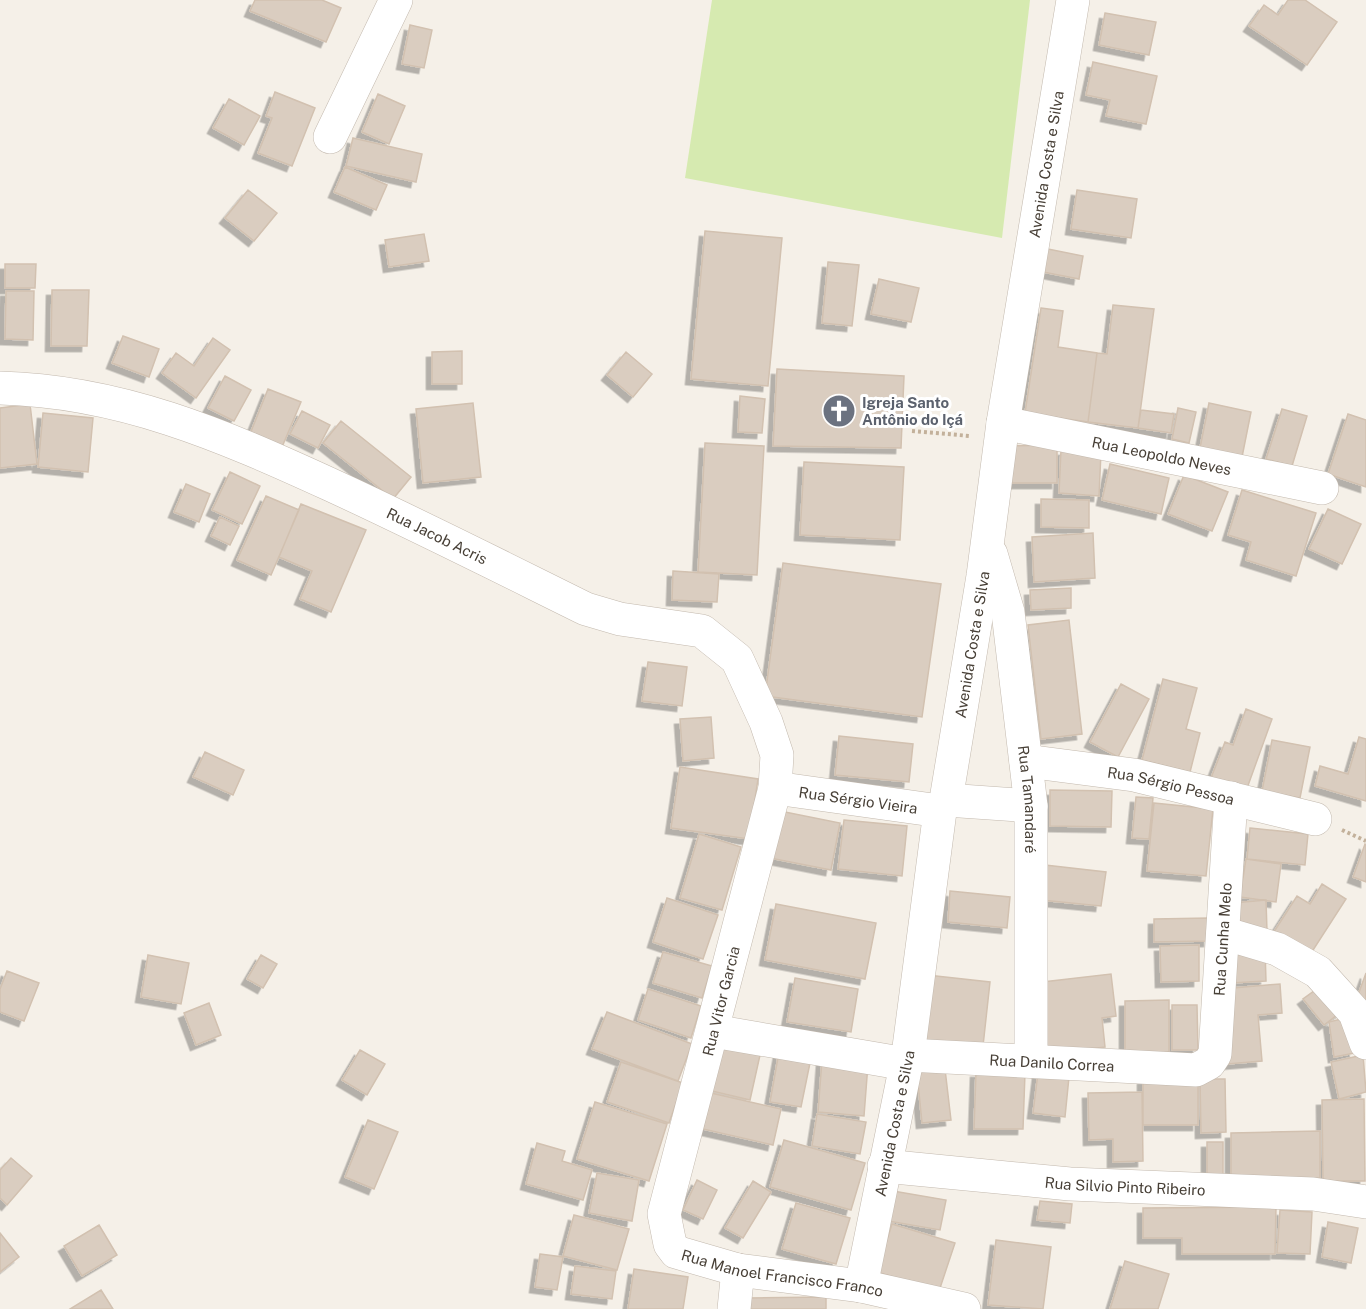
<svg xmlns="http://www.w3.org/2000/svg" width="1366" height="1309" viewBox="0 0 1366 1309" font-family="'Public Sans',sans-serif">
  <defs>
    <filter id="shadow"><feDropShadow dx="-5.5" dy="5.5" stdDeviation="0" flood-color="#0004"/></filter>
  </defs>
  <rect width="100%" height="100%" fill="#f5f0e8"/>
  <!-- green -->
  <path fill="#d6eab0" d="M712,0H1030L1002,238L685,178Z"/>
  <!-- building -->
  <path fill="#dacdc0" stroke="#d2c1b0" stroke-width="1.5" filter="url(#shadow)" d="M255,0H322L341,8L326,42L250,11Z
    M1288,0H1305L1337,22L1307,65L1249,26L1264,5L1278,15Z
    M1105,13L1156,22L1149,55L1099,45Z
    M410,25L432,30L424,68L402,64Z
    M1093,62L1157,76L1146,124L1106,116L1110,100L1086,95Z
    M275,92L315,108L292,166L258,153L272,118L266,116Z
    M378,94L405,106L389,144L362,132Z
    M229,99L260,116L244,145L213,128Z
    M353,138L422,154L416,182L346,166Z
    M345,167L387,185L376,210L334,192Z
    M248,190L277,213L254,241L225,218Z
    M1077,190L1137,199L1131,238L1071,229Z
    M705,231L782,238L768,386L691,379Z
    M424,234L429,261L389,267L385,240Z
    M1043,248L1083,256L1079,279L1038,271Z
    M828,262L859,265L852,326L822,323Z
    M5,264H36L35,288H5Z
    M879,279L919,288L911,322L871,314Z
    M52,290H89L87,346H51Z
    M6,291H34L33,340L5,339Z
    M1113,305L1154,309L1138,428L1088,422L1097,353L1107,354Z
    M1041,308L1063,311L1058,347L1097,353L1088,422L1025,413Z
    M123,336L159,349L149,377L112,363Z
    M213,338L230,350L196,398L162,373L176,353L194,366Z
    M462,351V384H432V352Z
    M626,352L652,374L633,397L607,375Z
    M777,369L904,376L901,448L773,446Z
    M225,376L251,390L234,421L208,408Z
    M268,389L301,402L282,447L250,434Z
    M740,396L765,399L762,433L738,432Z
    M473,403L481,477L423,483L416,409Z
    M1209,403L1251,412L1242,457L1200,448Z
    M30,404L37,464L0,468V408Z
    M1178,408L1196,412L1189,443L1172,439Z
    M1282,409L1307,416L1292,466L1266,459Z
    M1141,410L1174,414L1171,433L1138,428Z
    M302,411L330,425L318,448L290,434Z
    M43,413L93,418L88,472L38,467Z
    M1348,414L1366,420V487L1328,474Z
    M341,421L411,477L393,499L323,443Z
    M705,443L764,446L757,575L698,572Z
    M1057,445V483H1010V446Z
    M1061,450L1101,452L1099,496L1059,493Z
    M804,462L904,467L900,540L800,535Z
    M1110,464L1169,478L1161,514L1102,500Z
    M230,472L260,486L242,524L212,510Z
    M1184,475L1228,492L1212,531L1168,514Z
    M186,484L210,494L199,522L174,512Z
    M1242,490L1316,513L1296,576L1246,560L1251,542L1228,535Z
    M266,496L299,510L271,575L237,560Z
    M1041,499L1089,500V528L1041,527Z
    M301,504L366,530L331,612L300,599L312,571L279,557Z
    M1328,509L1361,524L1342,564L1309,549Z
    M220,517L239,526L230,545L211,536Z
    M1093,533L1095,578L1034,582L1032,537Z
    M783,563L941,584L922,717L765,696Z
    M673,571L719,574L717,602L672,600Z
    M1071,588V608L1031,610L1030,590Z
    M1069,620L1082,734L1041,739L1028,625Z
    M648,662L687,667L682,706L642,701Z
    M1163,679L1197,688L1186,729L1200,733L1190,772L1142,760Z
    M1121,684L1149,699L1118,757L1090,742Z
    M1246,709L1272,719L1246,791L1211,778L1225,742L1233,745Z
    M711,717L714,758L683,761L680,719Z
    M839,736L913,744L909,782L835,775Z
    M1359,737L1366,739V801L1315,786L1320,766L1348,774Z
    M1272,740L1310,747L1300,798L1262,791Z
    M205,752L244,770L233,795L193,777Z
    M680,767L758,779L749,839L671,828Z
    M1050,790L1112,791L1111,827L1050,826Z
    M1136,797L1153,798L1149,839L1132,838Z
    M1154,803L1213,809L1206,876L1147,871Z
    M780,811L840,823L831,870L770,858Z
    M844,820L907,826L902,876L838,869Z
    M1250,828L1308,834L1305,865L1247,859Z
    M699,834L741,847L722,910L680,898Z
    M1365,844L1366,845V882L1353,877Z
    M1246,859L1281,864L1276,902L1240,897Z
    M1045,865L1106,872L1101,906L1041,900Z
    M1322,884L1346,899L1306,961L1270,938L1297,896L1310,904Z
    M950,891L1010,897L1007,928L948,922Z
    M667,898L718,915L703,959L653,942Z
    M1266,900L1267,931L1235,933L1233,903Z
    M776,904L876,923L865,979L765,960Z
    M1209,918V941L1154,942V919Z
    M1199,945V981L1161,982L1160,946Z
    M1265,949L1266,981L1231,983L1230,951Z
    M663,952L712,966L702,998L653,983Z
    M148,955L189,963L181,1004L141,997Z
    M261,955L277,964L263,988L247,979Z
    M7,971L39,983L24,1021L0,1012V989Z
    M1366,973V1014L1353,1009Z
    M1111,974L1116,1016L1102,1018L1105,1047L1042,1055L1034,983Z
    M927,975L990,982L983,1046L920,1039Z
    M795,978L858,989L851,1032L787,1022Z
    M1325,983L1345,1009L1324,1025L1303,999Z
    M1280,984L1282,1013L1258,1015L1262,1061L1227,1064L1221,989Z
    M648,989L701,1006L691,1038L638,1020Z
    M1169,1000V1052H1125V1001Z
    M209,1003L221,1035L196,1045L184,1013Z
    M1172,1005H1197L1198,1050H1172Z
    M607,1012L692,1044L678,1081L592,1049Z
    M1349,1017L1355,1053L1334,1057L1329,1022Z
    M724,1038L762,1046L750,1100L712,1091Z
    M360,1050L385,1064L367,1095L342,1080Z
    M779,1052L811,1058L801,1107L770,1102Z
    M1363,1055L1366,1092L1339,1099L1331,1062Z
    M822,1060L868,1064L864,1116L818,1112Z
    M621,1062L683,1083L669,1123L607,1102Z
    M945,1069L951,1120L922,1123L917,1073Z
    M976,1072L1025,1073L1023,1129H974Z
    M1038,1073L1069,1077L1065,1117L1033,1113Z
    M1198,1078V1125H1143V1079Z
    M1200,1079H1225L1226,1132L1201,1133Z
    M1142,1092L1143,1161L1113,1162V1139L1089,1140L1088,1093Z
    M711,1093L781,1109L773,1145L703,1129Z
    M1364,1099L1365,1181H1323L1322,1100Z
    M595,1102L667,1124L649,1181L577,1159Z
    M817,1114L866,1122L860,1154L812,1146Z
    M368,1120L398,1132L374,1189L345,1177Z
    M1320,1131V1178L1231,1180V1133Z
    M784,1140L865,1163L851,1210L770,1187Z
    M1207,1142H1223V1179H1207Z
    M537,1143L565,1151L562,1161L592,1170L583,1200L526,1184Z
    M11,1158L32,1176L7,1205L0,1198V1170Z
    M597,1173L639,1180L632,1221L589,1213Z
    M697,1180L717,1190L703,1219L683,1210Z
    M753,1181L771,1192L743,1238L725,1228Z
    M893,1191L946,1200L940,1230L888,1221Z
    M1040,1201L1072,1204L1070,1223L1037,1220Z
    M796,1203L850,1218L836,1264L782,1249Z
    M1276,1207L1275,1254H1182V1238H1143V1208Z
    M1280,1210L1312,1212L1310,1254L1277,1253Z
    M574,1215L629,1229L617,1270L563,1256Z
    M1328,1222L1358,1228L1351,1263L1322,1257Z
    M892,1224L955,1243L939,1291L877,1272Z
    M99,1225L117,1255L82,1276L64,1246Z
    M0,1233L19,1257L0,1272Z
    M996,1240L1051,1247L1043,1309L988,1305Z
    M540,1254L563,1257L557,1290L535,1287Z
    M1125,1261L1169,1274L1158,1309H1110Z
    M575,1266L616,1271L612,1299L571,1294Z
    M634,1269L688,1277L683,1309H628Z
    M101,1290L113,1309H70Z
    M826,1297V1309H747V1298Z"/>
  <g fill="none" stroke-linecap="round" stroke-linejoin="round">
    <!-- minor casing -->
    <g stroke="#c3b9ae" stroke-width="34">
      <g id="minor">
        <path d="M330,137L396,0"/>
        <path id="s1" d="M0,388C120,391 222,435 329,484C416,524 501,567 586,609L620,619L702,631L737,659L766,722L777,755L775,788L664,1214L670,1244L676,1252L738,1270L861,1286L964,1309"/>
        <path id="s2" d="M1003,423L1322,488"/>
        <path id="s3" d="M991,554L1008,612L1031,806V1061"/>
        <path id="s4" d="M1026,761L1134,775L1315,819"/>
        <path id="s5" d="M775,788L940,811"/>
        <path d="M946,800L1031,806"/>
        <path d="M1223,933L1277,949L1318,972L1355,1013L1366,1043"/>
        <path d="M713,1031L906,1064"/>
        <path id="s6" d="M908,1055L1196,1070L1209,1063L1215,1054L1231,798"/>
        <path id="s7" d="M884,1166L1070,1184L1313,1194L1366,1202"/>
        <path id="s8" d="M861,1286L908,1055L940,811L946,800L983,576L1003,423L1073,0"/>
        <path d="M734,1309L738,1270"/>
      </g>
    </g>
    <!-- path -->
    <path stroke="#c3b19b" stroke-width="4" stroke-dasharray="3 3" stroke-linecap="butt" d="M912,431L970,436
      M1342,830L1366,841"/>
    <!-- minor -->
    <use href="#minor" stroke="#fff" stroke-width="33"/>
  </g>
  <!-- icons -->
  <defs>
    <g id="church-disc" transform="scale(1.725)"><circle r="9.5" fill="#6b7280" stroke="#fff"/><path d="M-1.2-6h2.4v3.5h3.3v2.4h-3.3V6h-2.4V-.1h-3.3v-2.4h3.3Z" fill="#fff"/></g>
  </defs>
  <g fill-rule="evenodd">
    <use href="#church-disc" x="839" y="411"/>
  </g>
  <g text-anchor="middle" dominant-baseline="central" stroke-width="6" stroke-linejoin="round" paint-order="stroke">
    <!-- street labels -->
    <g font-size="15" fill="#484037" stroke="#fff">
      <text stroke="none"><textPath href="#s8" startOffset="1138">Avenida Costa e Silva</textPath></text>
      <text stroke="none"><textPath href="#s2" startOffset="162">Rua Leopoldo Neves</textPath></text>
      <text stroke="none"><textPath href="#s1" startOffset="465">Rua Jacob Acris</textPath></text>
      <text stroke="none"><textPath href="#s8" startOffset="652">Avenida Costa e Silva</textPath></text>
      <text stroke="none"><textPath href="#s4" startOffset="147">Rua Sérgio Pessoa</textPath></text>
      <text stroke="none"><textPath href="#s5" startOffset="84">Rua Sérgio Vieira</textPath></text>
      <text stroke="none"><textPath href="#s3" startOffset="249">Rua Tamandaré</textPath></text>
      <text stroke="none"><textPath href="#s6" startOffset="429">Rua Cunha Melo</textPath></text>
      <text transform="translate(721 1001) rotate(-76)">Rua Vitor Garcia</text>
      <text stroke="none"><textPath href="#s6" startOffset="144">Rua Danilo Correa</textPath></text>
      <text stroke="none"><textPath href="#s8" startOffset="166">Avenida Costa e Silva</textPath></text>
      <text stroke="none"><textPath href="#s7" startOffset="242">Rua Silvio Pinto Ribeiro</textPath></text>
      <text stroke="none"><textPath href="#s1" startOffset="1521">Rua Manoel Francisco Franco</textPath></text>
    </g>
    <!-- worship labels -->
    <g font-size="15" font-weight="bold" fill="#5b616d" stroke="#fff" text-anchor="start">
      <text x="862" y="402">Igreja Santo<tspan x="862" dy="17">Antônio do Içá</tspan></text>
    </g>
  </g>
</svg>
